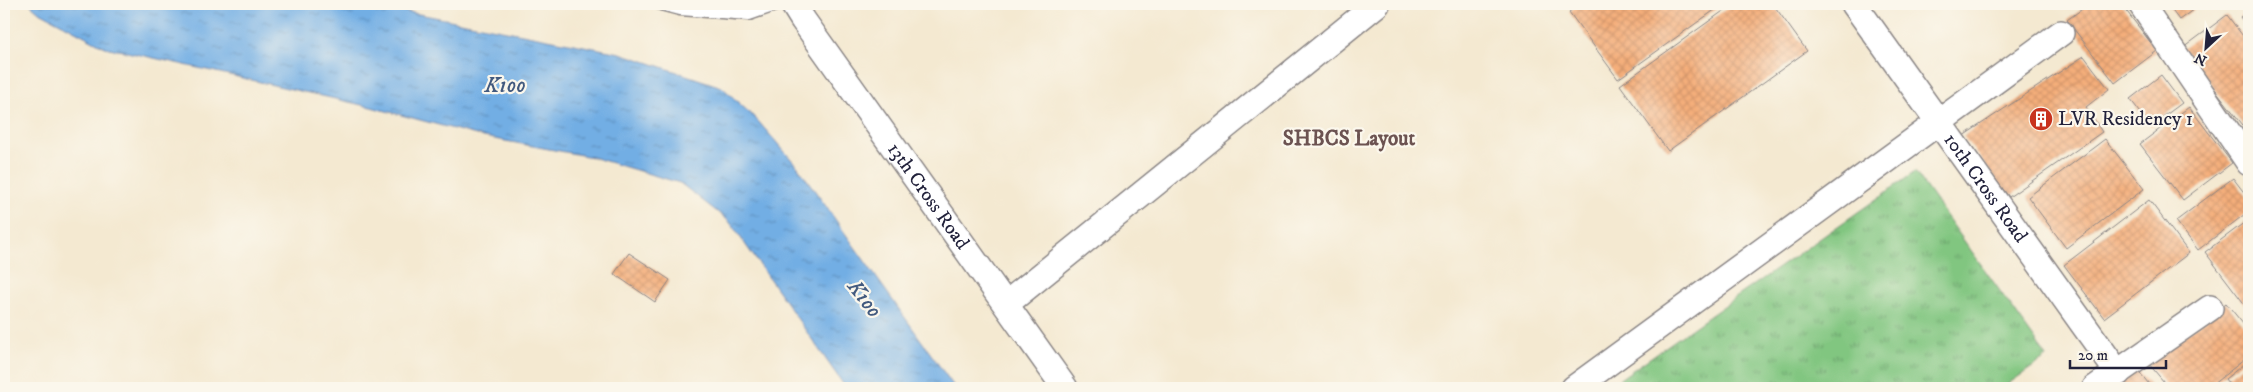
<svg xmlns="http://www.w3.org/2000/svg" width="2253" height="392" viewBox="0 0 2253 392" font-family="'IM FELL DW Pica',serif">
  <defs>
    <pattern id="grass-tufts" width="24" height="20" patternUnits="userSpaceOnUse" patternTransform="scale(1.25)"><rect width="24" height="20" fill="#81c680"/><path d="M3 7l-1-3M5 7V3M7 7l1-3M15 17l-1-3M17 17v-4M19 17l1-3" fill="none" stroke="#69a06a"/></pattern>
    <pattern id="water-ripples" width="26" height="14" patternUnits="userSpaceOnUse" patternTransform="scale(1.25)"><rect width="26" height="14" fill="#72aee4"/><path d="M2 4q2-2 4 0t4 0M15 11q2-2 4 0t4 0" fill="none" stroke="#5d8dba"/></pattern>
    <pattern id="building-cross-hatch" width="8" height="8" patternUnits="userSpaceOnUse" patternTransform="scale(1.25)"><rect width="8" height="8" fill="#f4ae7a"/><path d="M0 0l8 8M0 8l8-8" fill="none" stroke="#d1956a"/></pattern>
  </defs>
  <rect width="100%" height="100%" fill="#fbf7ec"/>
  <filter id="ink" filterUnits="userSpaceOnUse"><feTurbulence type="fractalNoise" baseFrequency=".02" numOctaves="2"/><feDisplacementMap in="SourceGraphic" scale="10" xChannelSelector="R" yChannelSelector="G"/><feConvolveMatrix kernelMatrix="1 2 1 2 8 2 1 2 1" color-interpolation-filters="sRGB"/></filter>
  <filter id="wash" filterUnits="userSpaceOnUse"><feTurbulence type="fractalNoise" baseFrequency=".0096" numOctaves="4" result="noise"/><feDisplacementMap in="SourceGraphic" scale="20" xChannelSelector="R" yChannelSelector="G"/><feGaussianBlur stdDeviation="1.12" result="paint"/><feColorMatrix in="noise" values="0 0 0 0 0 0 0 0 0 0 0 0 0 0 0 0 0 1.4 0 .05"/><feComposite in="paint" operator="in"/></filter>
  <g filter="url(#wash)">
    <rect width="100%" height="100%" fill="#f4e9d1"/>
    <!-- grass -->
    <path fill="url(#grass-tufts)" stroke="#52745e" d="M1915,172L2047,357L2002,388H1607Z"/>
    <!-- water -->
    <path fill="url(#water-ripples)" stroke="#4a6890" d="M30,4H367L620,53L722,87L757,120L798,167L955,388H846L729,221L680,183L592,157L484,137L371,107L105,47L38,11Z"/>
    <g id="blocks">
      <!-- building -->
      <path fill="url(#building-cross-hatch)" d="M1579,4H1723L1618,79L1569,12Z
        M1733,4H1773L1807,51L1668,151L1620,85Z
        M2089,4H2121L2157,51L2115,83L2067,20Z
        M2167,4H2201L2179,20Z
        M2249,10V29L2240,17Z
        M2227,15L2249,44V127L2246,129L2183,48Z
        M2084,56L2109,89L2086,107L2102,132L2009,197L1963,136Z
        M2161,75L2182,103L2151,126L2130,99Z
        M2189,107L2232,163L2183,200L2140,144Z
        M2105,139L2144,189L2066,248L2028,197Z
        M2233,178L2249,199V211L2198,250L2176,221Z
        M2149,200L2189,253L2104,318L2064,265Z
        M2249,219V310L2205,252Z
        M629,253L670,280L655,302L614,274Z
        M2226,303L2249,331V356L2208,388H2169L2149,364Z
        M2249,360V388H2232L2225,379Z
        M2137,369L2152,388H2113Z"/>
    </g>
  </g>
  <g filter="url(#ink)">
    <use href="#blocks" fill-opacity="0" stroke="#8b8686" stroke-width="1"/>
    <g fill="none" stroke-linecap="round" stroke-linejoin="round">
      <!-- service casing -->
      <g stroke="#8b8686" stroke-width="15">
        <path id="service" d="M661,4L680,9L749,14L778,4"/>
      </g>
      <!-- minor casing -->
      <g stroke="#8b8686" stroke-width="28">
        <g id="minor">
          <path id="s1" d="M793,4L803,20L1065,388"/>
          <path id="s2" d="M1854,4L2118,373"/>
          <path d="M2141,4L2249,163"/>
          <path d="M1006,304L1377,4"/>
          <path d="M1574,388L2061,33"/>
          <path d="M2095,388L2210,308"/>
        </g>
      </g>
      <!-- service -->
      <use href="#service" stroke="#fff" stroke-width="12"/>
      <!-- minor -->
      <use href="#minor" stroke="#fff" stroke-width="25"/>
    </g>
  </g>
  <!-- icons -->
  <defs>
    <g id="building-disc" transform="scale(1.25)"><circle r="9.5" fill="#c8321e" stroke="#fbf7ec"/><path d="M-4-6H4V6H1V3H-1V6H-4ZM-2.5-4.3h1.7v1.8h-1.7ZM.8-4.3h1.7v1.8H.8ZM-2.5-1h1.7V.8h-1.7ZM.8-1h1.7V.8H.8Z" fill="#fff"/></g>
  </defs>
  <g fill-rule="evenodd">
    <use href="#building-disc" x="2041" y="119"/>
  </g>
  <g text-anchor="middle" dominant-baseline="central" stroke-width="4.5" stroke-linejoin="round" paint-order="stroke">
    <!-- poi labels -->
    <g font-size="20" fill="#22223b" stroke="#fbf7ec" text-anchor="start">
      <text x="2058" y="119">LVR Residency 1</text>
    </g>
    <!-- street labels -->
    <g font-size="20" fill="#22223b" stroke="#fbf7ec">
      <text stroke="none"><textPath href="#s2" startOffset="226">10th Cross Road</textPath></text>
      <text stroke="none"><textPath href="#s1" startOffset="235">13th Cross Road</textPath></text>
    </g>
    <!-- water labels -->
    <g font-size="21" font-style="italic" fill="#425a7f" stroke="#fbf7ec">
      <text x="505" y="86">K100</text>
      <text transform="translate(864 299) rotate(53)">K100</text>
    </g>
    <!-- neighbourhood labels -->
    <g font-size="21" font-weight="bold" fill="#6c5351" stroke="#fbf7ec">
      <text x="1349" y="139">SHBCS Layout</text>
    </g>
  </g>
  <!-- margin -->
  <rect width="2253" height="392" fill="none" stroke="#fbf7ec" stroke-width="20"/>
  <!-- north arrow -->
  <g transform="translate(2206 48) rotate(206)" stroke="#fbf7ec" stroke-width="4" paint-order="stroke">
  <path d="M0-4L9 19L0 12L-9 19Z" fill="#22223b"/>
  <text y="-8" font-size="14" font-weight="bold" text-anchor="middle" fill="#22223b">N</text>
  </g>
  <!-- scale -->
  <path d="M2070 360v8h96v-8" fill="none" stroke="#22223b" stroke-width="2.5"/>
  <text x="2078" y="360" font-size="15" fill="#22223b" stroke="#fbf7ec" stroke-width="4" paint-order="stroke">20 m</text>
</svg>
